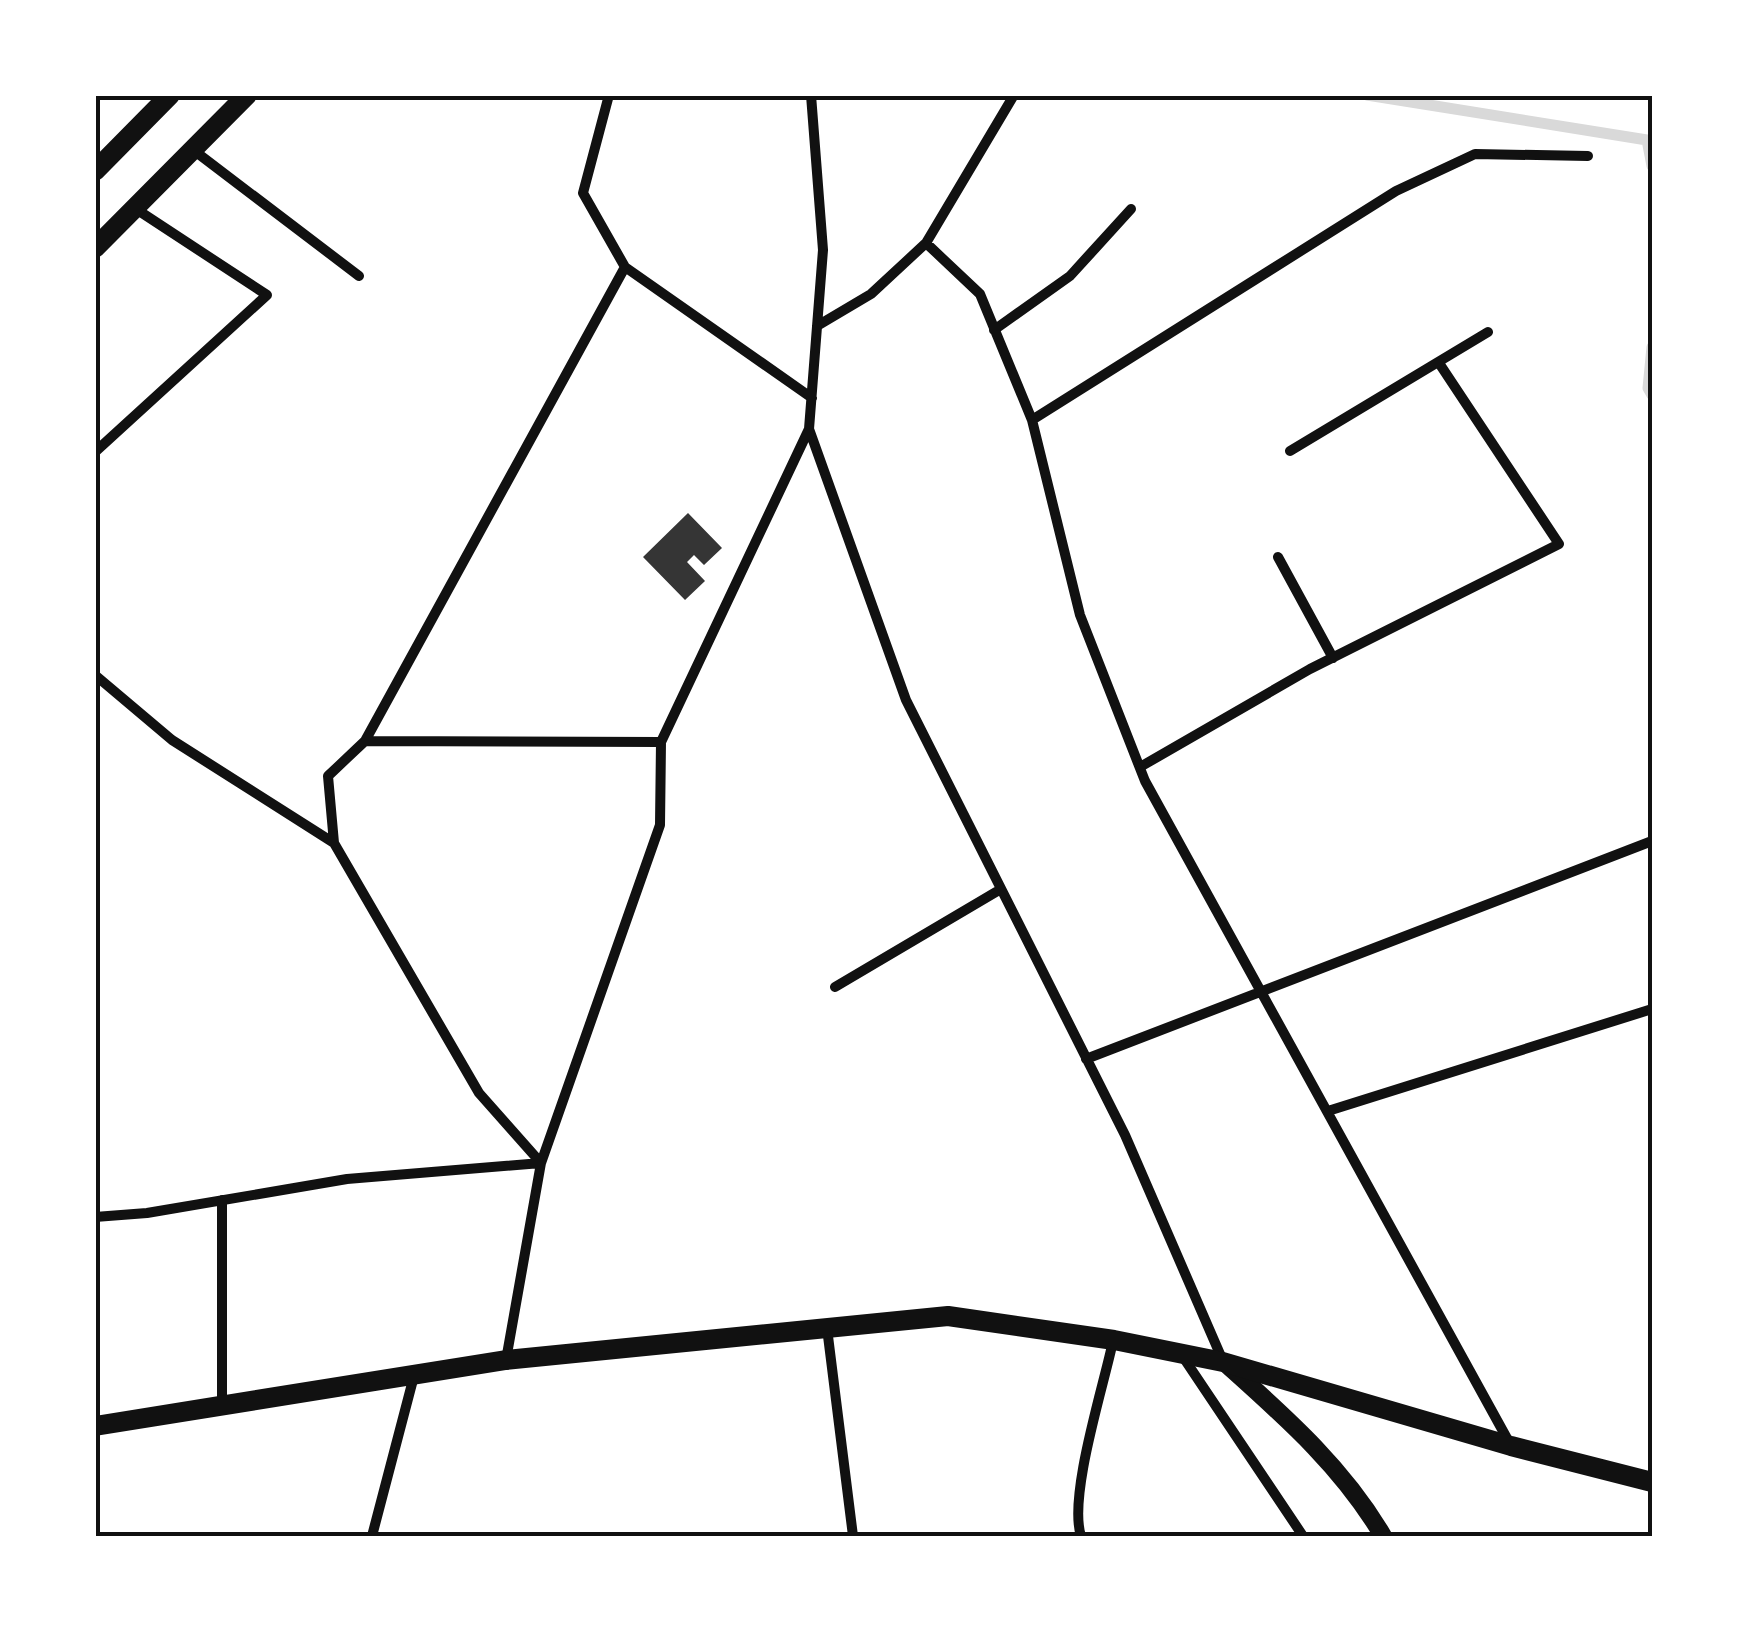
<svg xmlns="http://www.w3.org/2000/svg" width="1747" height="1631" viewBox="0 0 1747 1631" font-family="Cabin,sans-serif">
  <rect width="100%" height="100%" fill="#fff"/>
  <g fill="none" stroke-linecap="round" stroke-linejoin="round">
    <!-- stream -->
    <path stroke="#d9d9d9" stroke-width="11" d="M1367,95L1647,140L1652,166
      M1652,347L1648,388L1652,395"/>
  </g>
  <!-- building -->
  <path fill="#353535" d="M688,513L722,548L704,565L694,555L687,562L705,581L685,600L643,557Z"/>
  <g fill="none" stroke-linecap="round" stroke-linejoin="round">
    <!-- minor -->
    <path stroke="#111" stroke-width="10" d="M811,95L823,250L809,429L906,700L1125,1135L1223,1361
      M1014,95L926,243L980,294L1032,420
      M192,149L359,276
      M625,267L812,398
      M817,326L871,294L926,243
      M994,330L1070,276L1131,209
      M1290,451L1488,332
      M95,452L267,295L136,209
      M1278,557L1333,658
      M95,675L172,740L334,843L479,1093L541,1163L506,1360
      M365,741L661,742
      M1140,767L1310,669L1559,544L1439,363
      M334,843L328,776L365,741L625,267L583,193L609,95
      M835,987L1001,889
      M1086,1059L1652,841
      M1328,1111L1652,1009
      M95,1217L147,1213L347,1179L541,1163L660,825L661,742L809,429
      M827,1328L853,1536
      M1181,1354L1303,1536
      M222,1406V1200
      M1509,1442L1145,781L1080,615L1032,420L1396,191L1475,154L1588,156
      M372,1536L414,1376
      M1081,1536C1068,1496 1104,1385 1113,1341"/>
    <!-- tertiary -->
    <path stroke="#111" stroke-width="18" d="M1224,1362C1283,1415 1342,1466 1383,1536"/>
    <!-- secondary -->
    <path stroke="#111" stroke-width="20" d="M95,171L170,95
      M95,248L247,95
      M95,1426L506,1360L948,1316L1114,1340L1223,1362L1511,1446L1652,1482"/>
  </g>
  <!-- border -->
  <rect width="1747" height="1631" fill="none" stroke="#ffffff" stroke-width="195"/>
  <rect x="98" y="98" width="1552" height="1436" fill="none" stroke="#111" stroke-width="4"/>
</svg>
